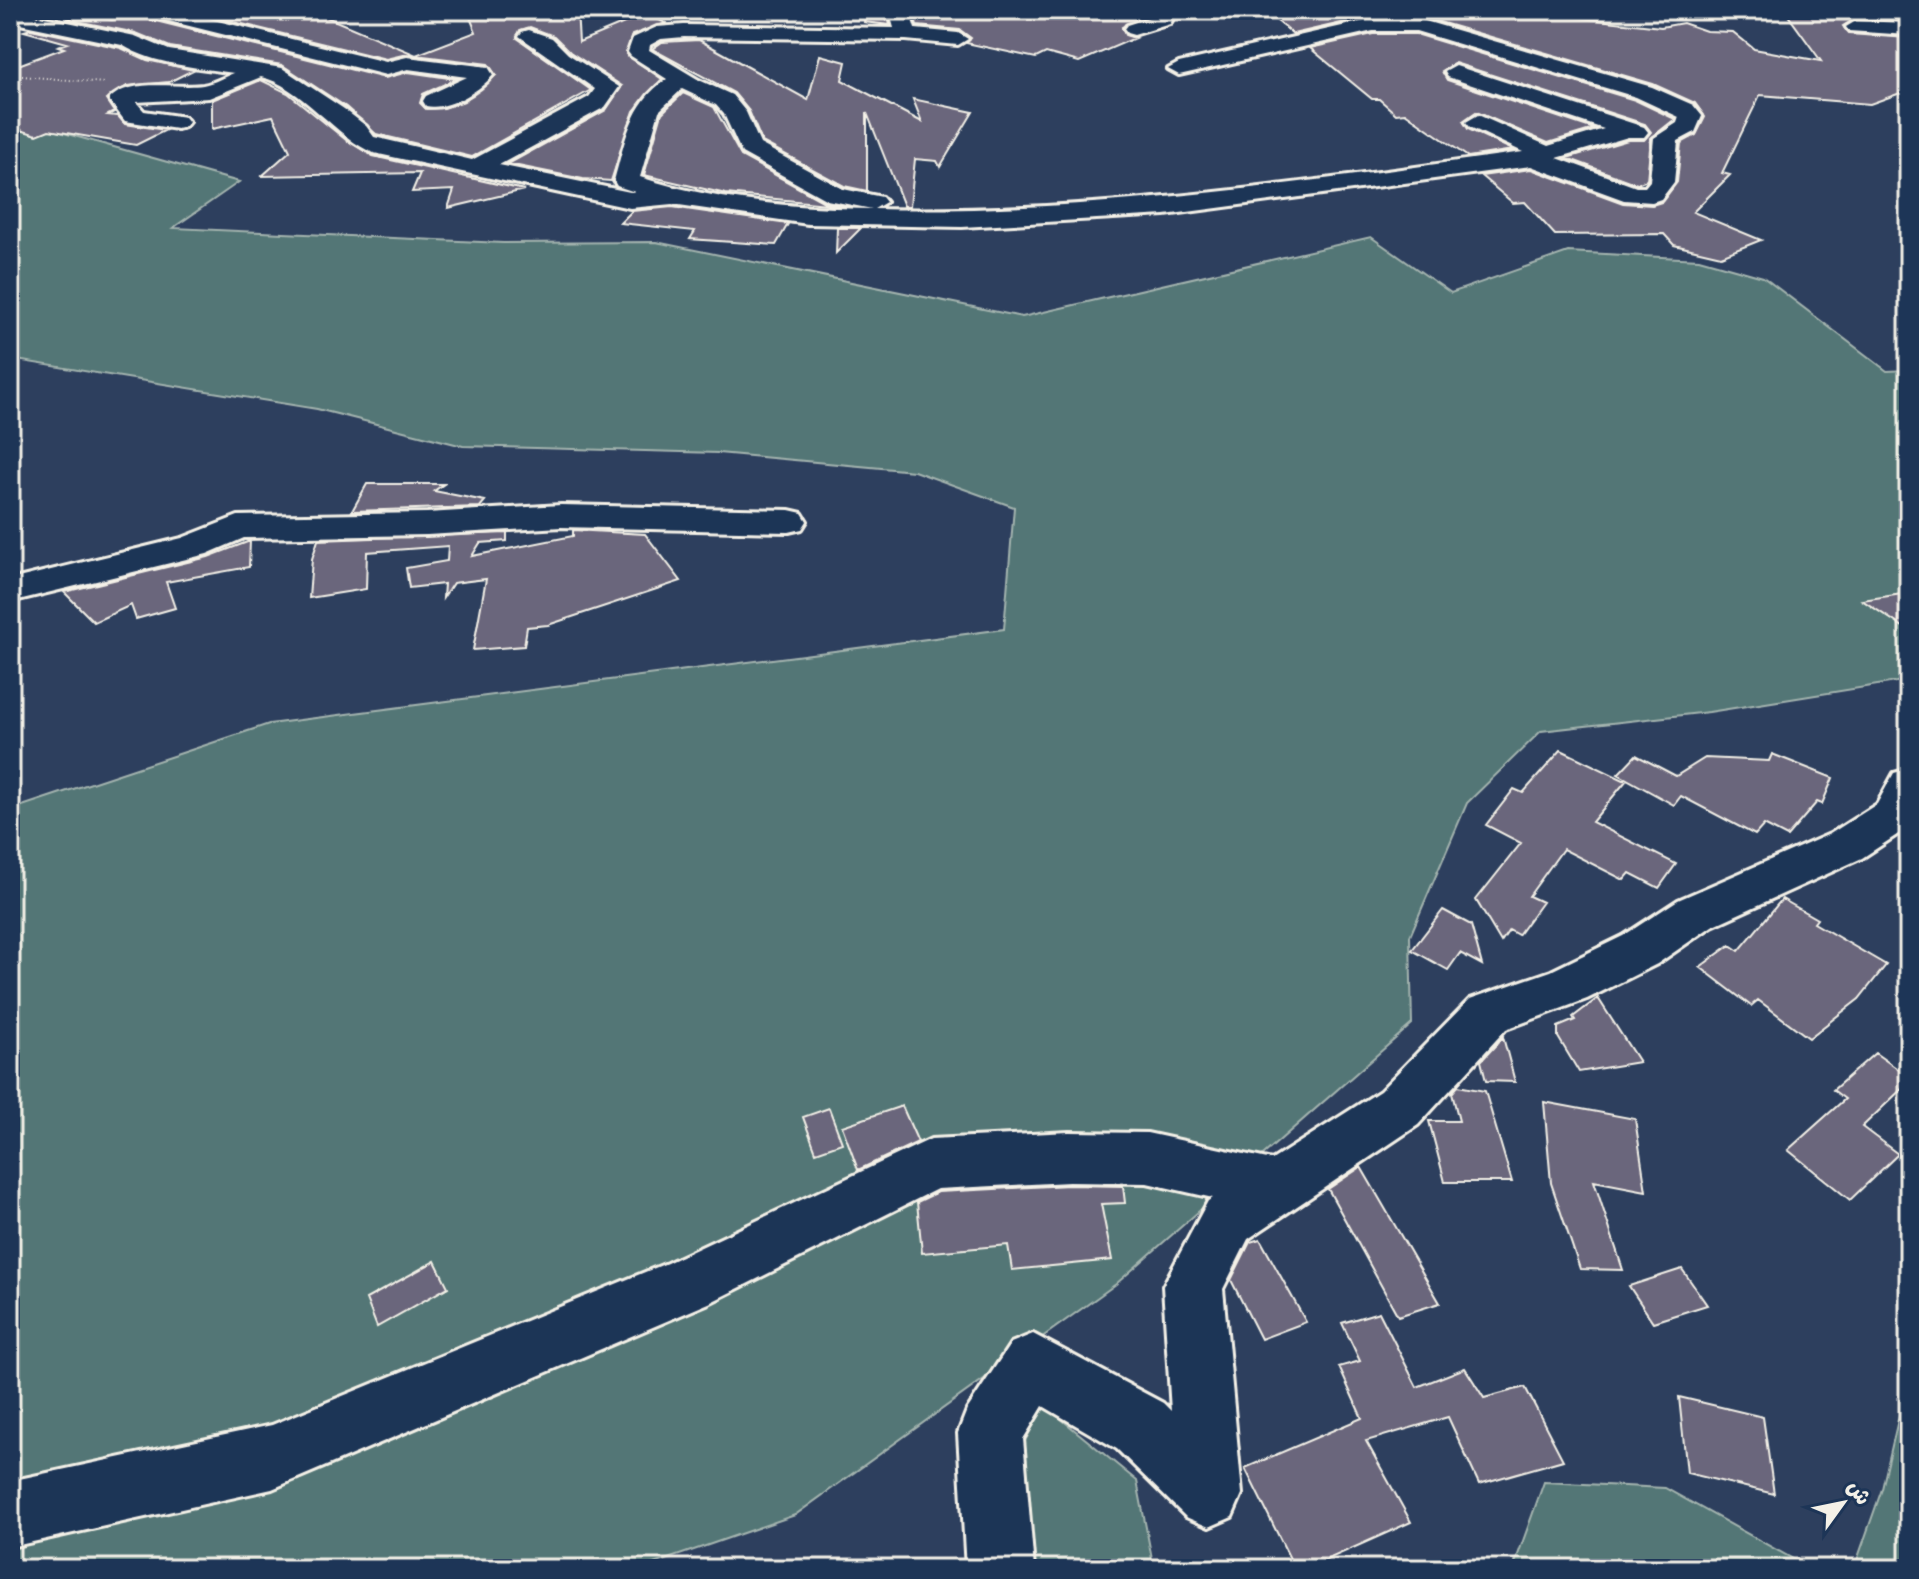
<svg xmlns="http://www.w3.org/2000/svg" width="1919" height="1579" viewBox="0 0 1919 1579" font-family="Mali,'Playpen Sans Arabic',sans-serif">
  <rect width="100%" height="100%" fill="#2d3f5e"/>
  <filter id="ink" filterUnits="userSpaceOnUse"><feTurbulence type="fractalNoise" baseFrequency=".0125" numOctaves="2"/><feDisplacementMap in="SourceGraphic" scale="16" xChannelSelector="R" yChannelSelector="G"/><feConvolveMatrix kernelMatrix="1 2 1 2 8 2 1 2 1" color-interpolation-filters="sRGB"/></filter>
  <g filter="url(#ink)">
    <!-- green -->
    <path fill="#537676" stroke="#a4b4af" stroke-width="2" d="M10,118L239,182L173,228L503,243L656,242L1022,317L1371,237L1451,293L1568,252L1699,259L1763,277L1887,371L1909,370V680L1709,712L1541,731L1467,803L1410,936L1412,1024L1116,1284L795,1515L639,1569H10V810L269,724L1004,629L1014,507L914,471L718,453L463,446L317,409L10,359Z
      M1909,1372V1569H1854L1882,1489Z
      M1044,1405L1137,1481L1154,1569H1022L1016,1458Z
      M1544,1482L1665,1488L1811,1569H1513Z"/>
    <!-- building -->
    <path fill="#6b667b" stroke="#f4f1e8" stroke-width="2" d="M215,10L248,11L263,17L310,10L416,55L476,32L467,10H577L579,42L646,14L666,23L632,35L626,54L662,79L634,111L611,181L583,179L508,164L606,110L622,86L570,52L554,36L530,27L520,30L517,38L591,90L472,157L376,134L346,107L282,65L170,47L136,33L67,19L85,14L112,20L136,13L140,17L385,78L408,72L456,79L423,94L420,103L426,109L444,108L464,101L496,75L488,64L407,54L386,59L201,14Z
      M865,10H886L890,25L864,22Z
      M912,10H1146L1149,15L1122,27L1125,35L1135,38L1079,62L1046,53L1036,58L966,43L971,38L960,30L917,26Z
      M1346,10H1463L1502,18L1509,10L1661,27L1683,23L1706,31L1733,32L1754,49L1821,61L1785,11L1909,18H1856L1843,26L1849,34L1909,38V90L1870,104L1760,95L1722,173L1730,175L1693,212L1761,240L1721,256L1674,245L1664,234L1555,235L1525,202L1513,203L1481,176L1531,169L1623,203L1652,205L1662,202L1677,182L1681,143L1696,135L1705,117L1695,103L1653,84L1419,16H1372L1293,34L1265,11L1345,20Z
      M31,29L121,48L147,60L193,70L169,82L127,86L106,100L114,112L108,115L118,116L125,124L166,130L136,145L49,130L37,135L10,127V68L64,48L58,46L67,43L24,31Z
      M1373,34H1416L1635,100L1675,119L1651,138L1647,180L1637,184L1567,158L1628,140H1644L1651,132L1645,124L1455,63L1442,71L1447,80L1594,129L1548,143L1476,112L1463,121L1468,129L1513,150L1468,157L1405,113L1396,114L1379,99H1372L1310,48Z
      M699,40L808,100L820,55L846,62L842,80L922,122L913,99L973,112L940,167L937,161L915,159L910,206H904L867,113V191L844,186L762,142L749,111L734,93L652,49L662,42Z
      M261,80L288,93L346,140L373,156L524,190L448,208L454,190L412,192L420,173L262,176L290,151L273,116L212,129V100Z
      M683,93L714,107L741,156L826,203L837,205L726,194L644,175L662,113Z
      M672,207L788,224L776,245L690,239L695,231L620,223L632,211Z
      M837,228H861L836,253Z
      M367,484H444L434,491L485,501L480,507L352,511Z
      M573,530L645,534L681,581L548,625L527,627L524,646L473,650L486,579L453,583L443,598L444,584L409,588L406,568L447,561L448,546L367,552L366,589L309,598L312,559L318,540L507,533V541L480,543L472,556L573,536Z
      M250,541L249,567L166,582L175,608L136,619L131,605L94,622L64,592L208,557Z
      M1909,593V631L1862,600Z
      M1561,750L1626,781L1592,822L1676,864L1659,888L1630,873L1624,880L1563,849L1529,896L1542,902L1518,935L1509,930L1501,942L1476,900L1521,843L1486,825L1514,789L1523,793Z
      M1772,754L1833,778L1822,804L1817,802L1787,837L1764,825L1755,835L1681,796L1674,805L1618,774L1636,755L1676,776L1705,758L1769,761Z
      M1782,899L1817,919L1814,923L1886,965L1859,999L1809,1038L1758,1000L1751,1006L1700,967L1730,945L1739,951Z
      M1443,910L1471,925L1482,965L1460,953L1448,970L1412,950Z
      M1598,998L1639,1062L1579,1072L1558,1037V1027L1575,1020L1573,1017Z
      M1503,1037L1515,1082L1486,1081L1481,1061Z
      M1875,1053L1909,1077V1082L1862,1127L1898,1154L1850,1200L1788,1150L1845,1099L1833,1090Z
      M1458,1086L1485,1091L1512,1182H1445L1429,1121H1459L1452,1093Z
      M1544,1102L1635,1119L1646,1191L1594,1181L1623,1270L1580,1269L1551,1183Z
      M902,1106L918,1142L858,1170L842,1126Z
      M829,1108L842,1143L816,1152L803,1117Z
      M1361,1167L1440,1303L1398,1316L1328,1189Z
      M1069,1185L1123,1186L1125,1203L1101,1204L1112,1260L1012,1270L1008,1245L922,1253L917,1202L938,1192Z
      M1260,1239L1306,1322L1261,1339L1231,1280L1250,1242Z
      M435,1261L448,1287L377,1327L366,1299Z
      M1682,1269L1707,1305L1653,1322L1629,1286Z
      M1379,1312L1417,1387L1465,1368L1484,1398L1525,1387L1563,1460L1479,1484L1448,1417L1366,1441L1411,1522L1306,1569H1295L1245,1468L1362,1418L1339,1367L1360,1361L1342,1323Z
      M1679,1397L1763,1417L1774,1494L1687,1473Z"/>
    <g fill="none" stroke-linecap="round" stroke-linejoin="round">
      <!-- minor casing -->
      <g stroke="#f4f1e8" stroke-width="6">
        <path id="minor" d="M10,10L135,36L169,50L282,68L344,109L366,126L374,137L472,160L589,97L595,89L519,36L522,32L529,30L552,38L568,54L619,87L605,107L499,165L630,192H635L617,186L614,181C625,143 630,103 667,79L631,56L628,52L633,38L657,27L684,25L894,28L889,10H909L915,29L958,33L968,39L958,45L906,40L684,37L661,39L650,45L649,50L699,80L732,95L746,112L760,144L843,189L882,197L886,202L874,209C1092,214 1307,182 1523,152L1470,127L1466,122L1478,115L1548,146L1604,129L1448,77L1445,72L1456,66L1644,127L1648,132L1644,137H1628L1557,158L1636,187H1645L1650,181L1654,138L1677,123L1679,117L1636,97L1416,31H1373L1179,75L1168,69L1179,63L1373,19H1418L1652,87L1693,105L1702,116L1695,132L1678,141L1674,182L1661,199L1652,202L1624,200L1531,166L1165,215L962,227L808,224L672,204L630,208L374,153C340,141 299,84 261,77L209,98L136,102L144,111L185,117L189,122L185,127L177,129L125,121L109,100C128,77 177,89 203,85C214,83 224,77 234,73C196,67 155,65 122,45L10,22ZM682,89L716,105L724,114L742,153L827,200L872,209C794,208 714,201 640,177L659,111Z
          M138,10H172L386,62L407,57L480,66L488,67L493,75C480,91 447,111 426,106L423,101L426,96L467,77L408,69L386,75L141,14Z
          M1149,10H1171L1175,15L1170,24L1134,35L1127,33L1124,29L1127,25L1155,16Z
          M1856,21L1909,23V35L1849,31L1846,27Z
          M561,505L789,510L802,513L807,521L802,529L789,532L561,527L427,535L244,538L207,554L10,602V580L182,538L238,516L427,513Z
          M1909,769V827L1862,858L1712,926L1657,964L1587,999L1506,1029L1418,1125L1248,1239L1223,1289L1242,1494L1232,1517L1209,1527L1186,1517L1117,1449L1043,1406L1023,1439L1034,1569H966L958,1433L967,1410L1011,1343L1033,1334L1163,1403L1171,1411L1163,1286L1208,1201L1213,1198L1147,1183L1069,1182L937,1189L709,1303L272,1489L10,1547V1481L272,1425L667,1263L931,1139L1069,1132L1147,1133L1272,1160L1380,1091L1470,999L1551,971L1623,936L1678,900L1830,834L1877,804L1894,773Z"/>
      </g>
      <!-- path -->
      <path stroke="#f4f1e8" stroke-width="2" stroke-dasharray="1 3" stroke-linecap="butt" d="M10,75L104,83"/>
      <!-- minor -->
      <use href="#minor" fill="#1d3557" fill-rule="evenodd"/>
    </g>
  </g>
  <!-- margin -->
  <rect width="1919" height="1579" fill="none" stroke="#1d3557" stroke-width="40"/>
  <rect x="20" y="20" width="1879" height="1539" fill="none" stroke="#f4f1e8" stroke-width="3" filter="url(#ink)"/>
  <!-- north arrow -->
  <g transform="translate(1843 1503) rotate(57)" stroke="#1d3557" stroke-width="6" paint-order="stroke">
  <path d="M0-6L14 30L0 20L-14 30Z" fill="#f4f1e8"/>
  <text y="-12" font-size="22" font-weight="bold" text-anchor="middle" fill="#f4f1e8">ش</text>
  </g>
</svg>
